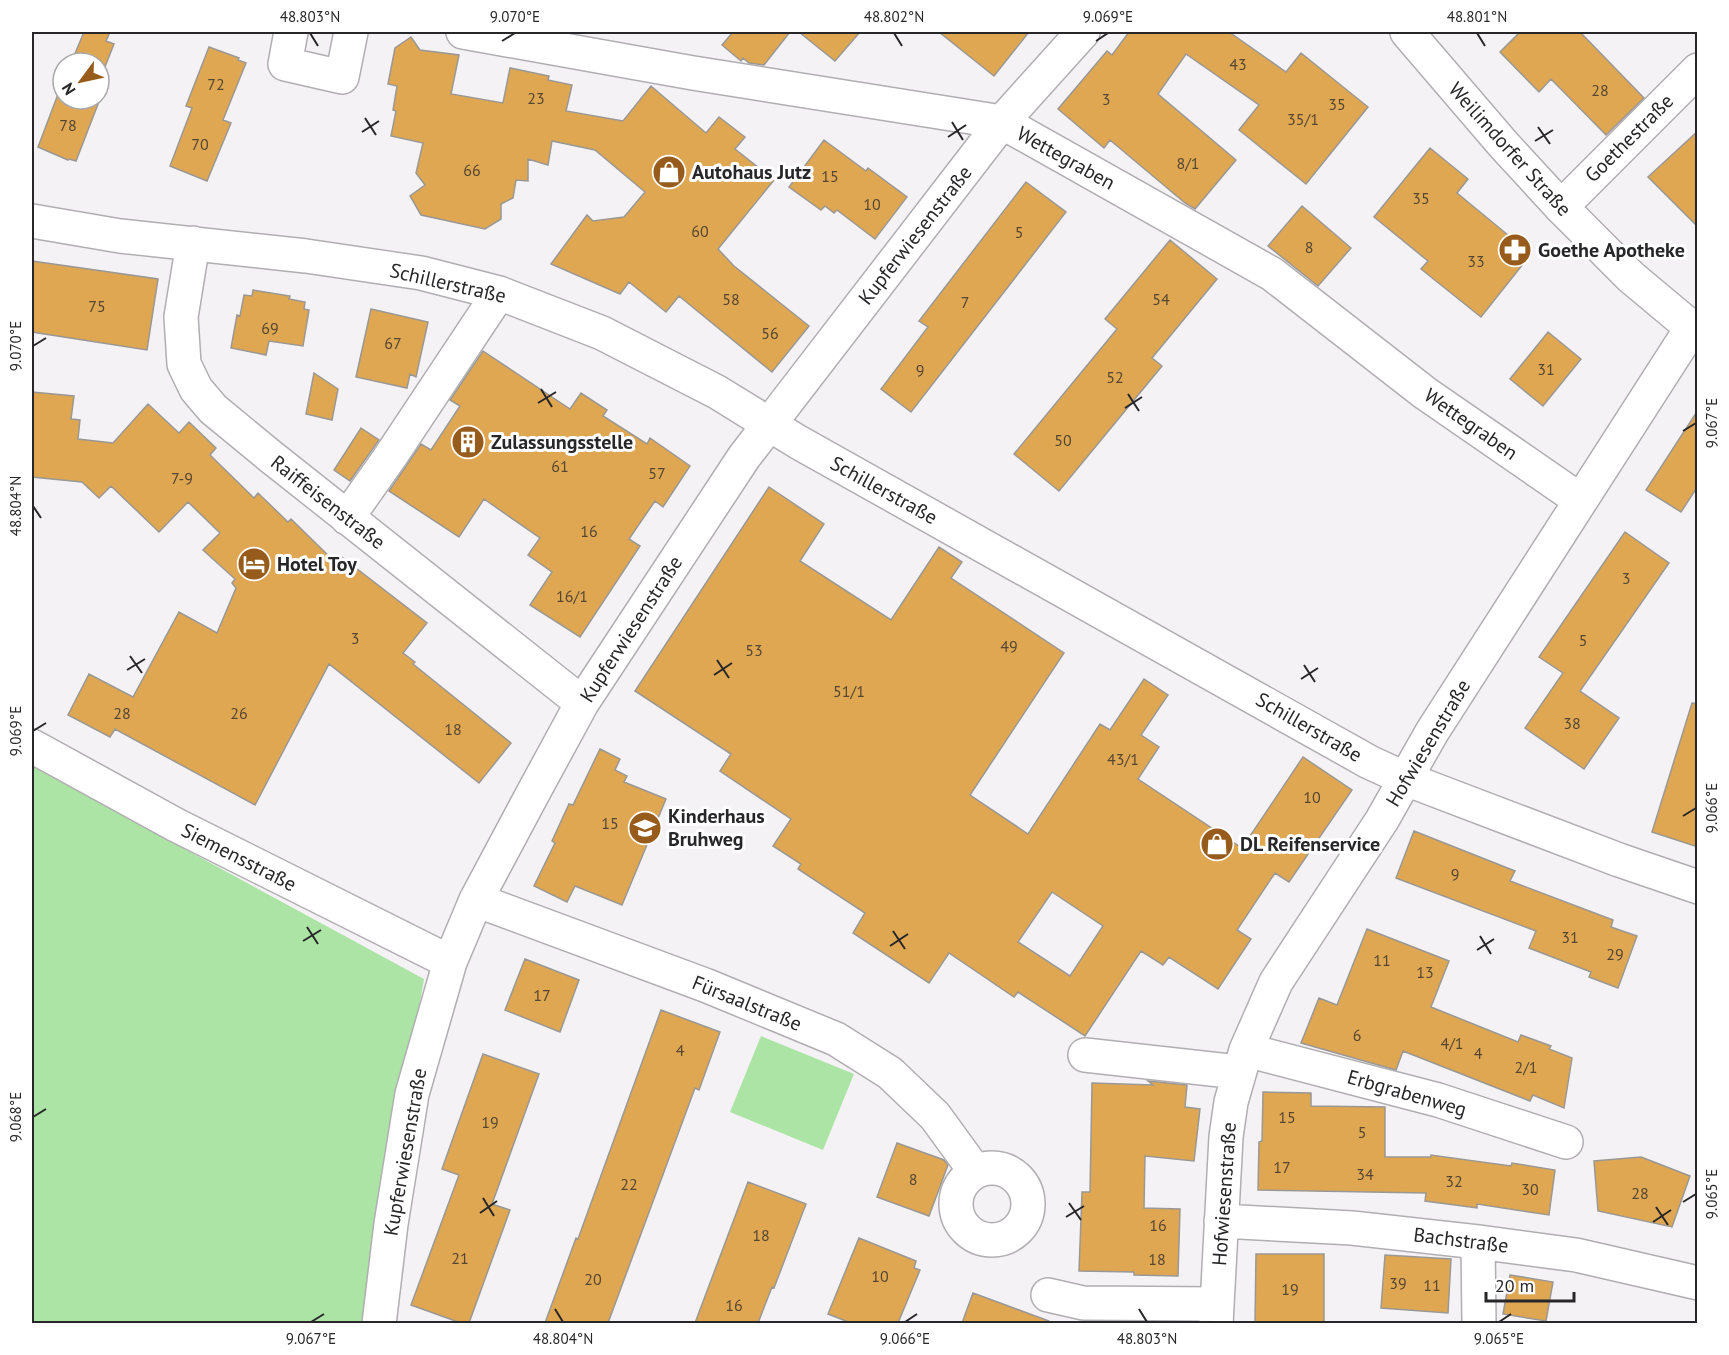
<svg xmlns="http://www.w3.org/2000/svg" width="1729" height="1355" viewBox="0 0 1729 1355" font-family="'PT Sans',sans-serif">
  <rect width="100%" height="100%" fill="#f5f2f6"/>
  <!-- green -->
  <path fill="#ace4a5" d="M32,766L424,979L365,1323H32Z
    M761,1036L854,1074L823,1150L730,1112Z"/>
  <!-- building -->
  <path fill="#dfa752" stroke="#9a9894" stroke-width="1.5" fill-rule="evenodd" d="M84,32H110L106,41L114,44L99,82V63H71Z
    M733,32H790L764,65L749,63L743,58L741,61L722,45Z
    M799,32H860L835,61Z
    M939,32H1029L994,76Z
    M1129,32H1229L1286,72L1301,53L1368,107L1306,184L1239,130L1259,105L1186,54L1158,94L1236,160L1195,209L1185,203L1110,140L1104,148L1058,109L1107,51L1112,55Z
    M1520,32H1580L1644,98L1606,135L1551,79L1539,92L1500,52Z
    M411,37L420,50L459,55L451,94L503,103L510,68L549,76L548,80L572,85L566,111L623,121L651,86L706,133L719,117L745,137L735,149L774,180L718,249L734,266L809,326L772,372L679,296L666,312L629,282L620,294L551,264L587,215L593,221L624,217L645,192L595,150L552,141L548,165L528,159V181L516,180L513,198L501,204V219L485,229L421,215L410,196L425,185L416,173L423,143L391,136L396,111L393,110L397,86L388,84L395,48Z
    M209,47L239,58L238,60L246,63L223,120L231,123L207,181L170,166L192,108L186,106Z
    M63,81V99H100L76,161L69,159L68,160L38,147Z
    M1698,131V227L1648,177Z
    M824,140L866,171L868,168L907,197L875,239L837,210L834,213L825,206L821,210L789,187Z
    M1430,148L1468,179L1457,193L1531,254L1481,317L1421,269L1428,261L1374,217Z
    M1026,182L1066,212L911,412L881,389L928,327L919,321Z
    M1302,206L1351,248L1318,286L1268,246Z
    M1170,240L1217,279L1152,358L1162,366L1059,491L1014,454L1117,329L1105,319Z
    M32,261L158,279L147,350L32,332Z
    M253,290L290,296L289,299L305,302L304,309L309,310L303,346L269,341L266,355L231,348L237,315L240,316L244,295L252,296Z
    M371,309L428,322L416,377L410,374L407,388L356,377Z
    M1548,332L1581,359L1543,406L1510,379Z
    M483,351L570,409L581,393L607,410L603,416L647,444L650,438L690,466L663,507L655,501L629,539L640,546L580,637L530,605L552,572L528,555L540,538L484,499L459,537L389,491L421,444L431,450L460,406L450,400Z
    M314,373L338,389L332,420L306,414Z
    M32,392L74,396L71,419L80,420L78,439L113,443L148,404L179,433L189,422L216,448L210,455L254,498L258,493L288,522L291,519L334,561L339,555L427,623L403,653L415,662L413,664L511,743L479,783L329,664L255,805L115,729L110,737L68,715L89,674L133,697L179,612L217,633L236,588L232,583L235,579L203,550L220,533L188,502L159,532L111,486L99,498L82,482L32,477Z
    M1698,410V486L1681,512L1646,490Z
    M361,428L379,440L350,481L334,470Z
    M769,487L824,524L800,561L891,620L939,547L962,562L951,578L1064,653L970,795L1028,834L1100,724L1110,730L1144,679L1168,695L1141,735L1159,747L1138,779L1242,848L1303,757L1352,790L1289,882L1275,873L1237,930L1251,939L1218,989L1169,957L1163,965L1141,951L1085,1036L1018,992L1014,997L949,953L929,983L853,933L865,913L798,869L801,864L773,846L791,819L720,771L731,754L635,691ZM1052,892L1103,926L1070,976L1018,942Z
    M1625,532L1669,563L1580,691L1619,718L1584,769L1525,728L1563,673L1539,657Z
    M1692,703L1698,704V847L1652,832Z
    M600,749L620,759L615,770L627,776L624,782L666,799L622,905L575,886L567,902L534,886L555,843L552,841L569,804L573,805Z
    M1414,831L1515,871L1510,881L1613,920L1611,927L1637,936L1618,988L1589,977L1591,972L1529,948L1536,931L1396,878Z
    M1367,929L1449,961L1431,1007L1518,1042L1521,1035L1551,1046L1549,1049L1572,1058L1564,1108L1533,1095L1530,1101L1403,1051L1396,1070L1301,1043L1319,998L1337,1005Z
    M525,959L579,980L560,1032L505,1010Z
    M661,1010L720,1032L699,1090L695,1088L608,1323H545L576,1238L578,1239Z
    M483,1054L539,1074L492,1204L510,1210L469,1323H461L411,1305L459,1175L442,1169Z
    M1148,1081L1187,1085L1185,1107L1200,1109L1194,1161L1145,1156L1144,1208L1180,1209L1178,1276L1134,1275V1272L1079,1271L1082,1192H1090L1092,1083L1153,1085Z
    M1263,1092L1311,1093V1106L1385,1107V1157H1431V1155L1511,1166L1512,1163L1555,1170L1549,1215L1477,1204V1208L1425,1201L1426,1193L1258,1190L1259,1142L1262,1141Z
    M897,1143L944,1160L948,1165L929,1216L877,1197Z
    M1641,1157L1690,1176L1672,1227L1598,1211L1594,1161Z
    M748,1182L806,1204L774,1288L772,1287L758,1323H695Z
    M859,1238L916,1261L914,1268L920,1270L898,1323H851L828,1314Z
    M1256,1254H1324V1323H1255Z
    M1385,1255L1451,1259L1448,1313L1381,1308Z
    M1510,1275L1553,1282L1546,1321L1503,1314Z
    M973,1293L1049,1321V1323H962Z"/>
  <g fill="none" stroke-linecap="round" stroke-linejoin="round">
    <!-- minor casing -->
    <g stroke="#b1aeb2" stroke-width="36">
      <path id="minor" d="M291,32L285,64L342,77L351,32
        M463,32L693,73L1002,122L1272,274L1425,393L1580,500
        M1561,207L1698,70
        M32,221L120,236L306,256L421,273L499,293L602,333L717,392L798,442L1369,762L1406,779L1619,860L1698,887
        M193,243L181,317L184,364L196,389L213,409L270,456L582,703
        M347,518L390,457L499,293
        M32,746L176,825L450,962
        M476,900L705,985L836,1039L890,1073L935,1116L975,1171
        M1246,1050L1438,1100L1566,1142
        M1085,1055L1238,1072
        M956 1204a36 36 0 1 1 72 0a36 36 0 1 1-72 0Z
        M1221,1221L1352,1228L1478,1242L1576,1255L1698,1283
        M1478,1242L1479,1324
        M1048,1295L1083,1303L1217,1304
        M379,1324L391,1224L412,1094L450,962L476,900L532,795L582,703L744,457L1002,122L1083,32
        M1216,1324L1226,1137L1231,1102L1246,1050L1276,982L1382,820L1432,732L1691,329"/>
    </g>
    <!-- major casing -->
    <g stroke="#b1aeb2" stroke-width="36">
      <path id="major" d="M1407,32L1503,144L1561,207L1631,277L1698,333"/>
    </g>
    <!-- minor -->
    <use href="#minor" stroke="#fff" stroke-width="33"/>
    <!-- major -->
    <use href="#major" stroke="#fff" stroke-width="33"/>
  </g>
  <!-- ticks -->
  <path fill="none" stroke="#272628" stroke-width="2" d="M310,33L318,46M894,33L902,46M1477,33L1485,46M502,41L515,33M1096,41L1108,33M365,118L376,135M952,122L963,140M1538,127L1550,144M362,132L379,121M948,137L966,125M1535,141L1553,130M33,346L46,338M541,389L552,407M1128,394L1139,411M538,403L556,392M1125,408L1142,397M1683,431L1696,423M33,506L41,518M130,656L142,673M717,660L729,678M1304,665L1315,682M127,670L145,659M714,675L732,663M1301,679L1318,668M33,731L46,723M1683,816L1696,808M307,927L318,944M893,931L905,949M1480,936L1491,954M303,941L321,930M890,946L908,934M1477,950L1494,939M33,1117L46,1109M483,1198L494,1216M1683,1202L1696,1194M1069,1203L1081,1220M1656,1207L1668,1225M480,1213L497,1201M1066,1217L1084,1206M1653,1222L1671,1210M555,1309L563,1322M1139,1309L1147,1322M311,1322L324,1314M905,1322L917,1314M1499,1322L1511,1314"/>
  <!-- icons -->
  <defs>
    <g id="shop-disc" transform="scale(1.725)"><circle r="9.5" fill="#975c1c" stroke="#fff"/><path d="M-5-2.5h2.3a2.7 3.5 0 0 1 5.4 0H5L5.5 6h-11ZM-1.5-2.5h3a1.5 2.3 0 0 0-3 0Z" fill="#fff"/></g>
    <g id="pharmacy-disc" transform="scale(1.725)"><circle r="9.5" fill="#975c1c" stroke="#fff"/><path d="M-2-6h4v4h4v4h-4v4h-4v-4h-4v-4h4Z" fill="#fff"/></g>
    <g id="building-disc" transform="scale(1.725)"><circle r="9.5" fill="#975c1c" stroke="#fff"/><path d="M-4-6H4V6H1V3H-1V6H-4ZM-2.5-4.3h1.7v1.8h-1.7ZM.8-4.3h1.7v1.8H.8ZM-2.5-1h1.7V.8h-1.7ZM.8-1h1.7V.8H.8Z" fill="#fff"/></g>
    <g id="hotel-disc" transform="scale(1.725)"><circle r="9.5" fill="#975c1c" stroke="#fff"/><path d="M-6-4.5h1.5V1H6V5H4.5V3h-9V5H-6ZM-4 0a1.8 1.8 0 1 1 3.6 0ZM.5 0V-2.5h3Q6-2.5 6 0Z" fill="#fff"/></g>
    <g id="school-disc" transform="scale(1.725)"><circle r="9.5" fill="#975c1c" stroke="#fff"/><path d="M0-5L7-2L0 1L-7-2ZM-4 1L0 2.5L4 1V4Q0 6-4 4Z" fill="#fff"/></g>
  </defs>
  <g fill-rule="evenodd">
    <use href="#shop-disc" x="669" y="172"/>
    <use href="#pharmacy-disc" x="1515" y="250"/>
    <use href="#building-disc" x="468" y="442"/>
    <use href="#hotel-disc" x="254" y="564"/>
    <use href="#school-disc" x="645" y="828"/>
    <use href="#shop-disc" x="1217" y="844"/>
  </g>
  <g text-anchor="middle" dominant-baseline="central" stroke-width="6" stroke-linejoin="round" paint-order="stroke">
    <!-- number labels -->
    <g font-size="16" fill="#554632">
      <text x="1238" y="64">43</text>
      <text x="216" y="84">72</text>
      <text x="1600" y="90">28</text>
      <text x="536" y="98">23</text>
      <text x="1106" y="99">3</text>
      <text x="1337" y="104">35</text>
      <text x="1303" y="119">35/1</text>
      <text x="68" y="125">78</text>
      <text x="200" y="144">70</text>
      <text x="1188" y="163">8/1</text>
      <text x="472" y="170">66</text>
      <text x="830" y="176">15</text>
      <text x="1421" y="198">35</text>
      <text x="872" y="204">10</text>
      <text x="700" y="231">60</text>
      <text x="1019" y="232">5</text>
      <text x="1309" y="247">8</text>
      <text x="1476" y="261">33</text>
      <text x="731" y="299">58</text>
      <text x="1161" y="299">54</text>
      <text x="965" y="302">7</text>
      <text x="97" y="306">75</text>
      <text x="270" y="328">69</text>
      <text x="770" y="333">56</text>
      <text x="393" y="343">67</text>
      <text x="1546" y="369">31</text>
      <text x="920" y="370">9</text>
      <text x="1115" y="377">52</text>
      <text x="1063" y="440">50</text>
      <text x="560" y="466">61</text>
      <text x="657" y="473">57</text>
      <text x="182" y="478">7-9</text>
      <text x="589" y="531">16</text>
      <text x="1626" y="578">3</text>
      <text x="572" y="596">16/1</text>
      <text x="355" y="638">3</text>
      <text x="1583" y="640">5</text>
      <text x="1009" y="646">49</text>
      <text x="754" y="650">53</text>
      <text x="849" y="691">51/1</text>
      <text x="122" y="713">28</text>
      <text x="239" y="713">26</text>
      <text x="1572" y="723">38</text>
      <text x="453" y="729">18</text>
      <text x="1123" y="759">43/1</text>
      <text x="1312" y="797">10</text>
      <text x="610" y="823">15</text>
      <text x="1455" y="874">9</text>
      <text x="1570" y="937">31</text>
      <text x="1615" y="954">29</text>
      <text x="1382" y="960">11</text>
      <text x="1425" y="972">13</text>
      <text x="542" y="995">17</text>
      <text x="1357" y="1035">6</text>
      <text x="1452" y="1043">4/1</text>
      <text x="680" y="1050">4</text>
      <text x="1478" y="1053">4</text>
      <text x="1526" y="1067">2/1</text>
      <text x="1287" y="1117">15</text>
      <text x="490" y="1122">19</text>
      <text x="1362" y="1132">5</text>
      <text x="1282" y="1167">17</text>
      <text x="1365" y="1174">34</text>
      <text x="913" y="1179">8</text>
      <text x="1454" y="1181">32</text>
      <text x="629" y="1184">22</text>
      <text x="1530" y="1189">30</text>
      <text x="1640" y="1193">28</text>
      <text x="1158" y="1225">16</text>
      <text x="761" y="1235">18</text>
      <text x="460" y="1258">21</text>
      <text x="1157" y="1259">18</text>
      <text x="880" y="1276">10</text>
      <text x="593" y="1279">20</text>
      <text x="1398" y="1283">39</text>
      <text x="1432" y="1285">11</text>
      <text x="1290" y="1289">19</text>
      <text x="734" y="1305">16</text>
    </g>
    <!-- street labels -->
    <g font-size="20" fill="#272628" stroke="#fff">
      <text transform="translate(1629 138) rotate(-45)">Goethestraße</text>
      <text transform="translate(1510 149) rotate(48)">Weilimdorfer Straße</text>
      <text transform="translate(1066 158) rotate(29)">Wettegraben</text>
      <text transform="translate(915 235) rotate(-52)">Kupferwiesenstraße</text>
      <text transform="translate(448 283) rotate(13)">Schillerstraße</text>
      <text transform="translate(1471 424) rotate(35)">Wettegraben</text>
      <text transform="translate(884 490) rotate(29)">Schillerstraße</text>
      <text transform="translate(328 502) rotate(38)">Raiffeisenstraße</text>
      <text transform="translate(631 629) rotate(-57)">Kupferwiesenstraße</text>
      <text transform="translate(1309 727) rotate(30)">Schillerstraße</text>
      <text transform="translate(1428 743) rotate(-59)">Hofwiesenstraße</text>
      <text transform="translate(239 857) rotate(27)">Siemensstraße</text>
      <text transform="translate(747 1003) rotate(22)">Fürsaalstraße</text>
      <text transform="translate(1407 1093) rotate(16)">Erbgrabenweg</text>
      <text transform="translate(405 1152) rotate(-80)">Kupferwiesenstraße</text>
      <text transform="translate(1224 1194) rotate(-86)">Hofwiesenstraße</text>
      <text transform="translate(1461 1240) rotate(7)">Bachstraße</text>
    </g>
    <!-- poi labels -->
    <g font-size="20" font-weight="bold" fill="#272628" stroke="#fff" text-anchor="start">
      <text x="692" y="172">Autohaus Jutz</text>
      <text x="1538" y="250">Goethe Apotheke</text>
      <text x="491" y="442">Zulassungsstelle</text>
      <text x="277" y="564">Hotel Toy</text>
      <text x="668" y="816">Kinderhaus<tspan x="668" dy="23">Bruhweg</tspan></text>
      <text x="1240" y="844">DL Reifenservice</text>
    </g>
  </g>
  <!-- border -->
  <rect width="1729" height="1355" fill="none" stroke="#ffffff" stroke-width="66"/>
  <!-- north arrow -->
  <g transform="translate(81 81) rotate(237)"><circle r="28" fill="#ffffff" stroke="#a9a8a9" stroke-width="1.5"/>
  <path d="M0-4.5L10 22L0 15L-10 22Z" fill="#975c1c"/>
  <text y="-9" font-size="16" font-weight="bold" text-anchor="middle" fill="#272628">N</text>
  </g>
  <!-- scale -->
  <path d="M1486 1292v9h88v-9" fill="none" stroke="#272628" stroke-width="3"/>
  <text x="1495" y="1292" font-size="18" fill="#272628" stroke="#ffffff" stroke-width="4.5" paint-order="stroke">20 m</text>
  <rect x="33" y="33" width="1663" height="1289" fill="none" stroke="#272628" stroke-width="2"/>
  <g font-size="15" text-anchor="middle" fill="#272628">
    <text x="310" y="22">48.803°N</text>
    <text x="515" y="22">9.070°E</text>
    <text x="894" y="22">48.802°N</text>
    <text x="1108" y="22">9.069°E</text>
    <text x="1477" y="22">48.801°N</text>
    <text transform="translate(16 346) rotate(-90)" y="5">9.070°E</text>
    <text transform="translate(1712 423) rotate(-90)" y="5">9.067°E</text>
    <text transform="translate(16 506) rotate(-90)" y="5">48.804°N</text>
    <text transform="translate(16 731) rotate(-90)" y="5">9.069°E</text>
    <text transform="translate(1712 808) rotate(-90)" y="5">9.066°E</text>
    <text transform="translate(16 1117) rotate(-90)" y="5">9.068°E</text>
    <text transform="translate(1712 1194) rotate(-90)" y="5">9.065°E</text>
    <text x="311" y="1344">9.067°E</text>
    <text x="563" y="1344">48.804°N</text>
    <text x="905" y="1344">9.066°E</text>
    <text x="1147" y="1344">48.803°N</text>
    <text x="1499" y="1344">9.065°E</text>
  </g>
</svg>
